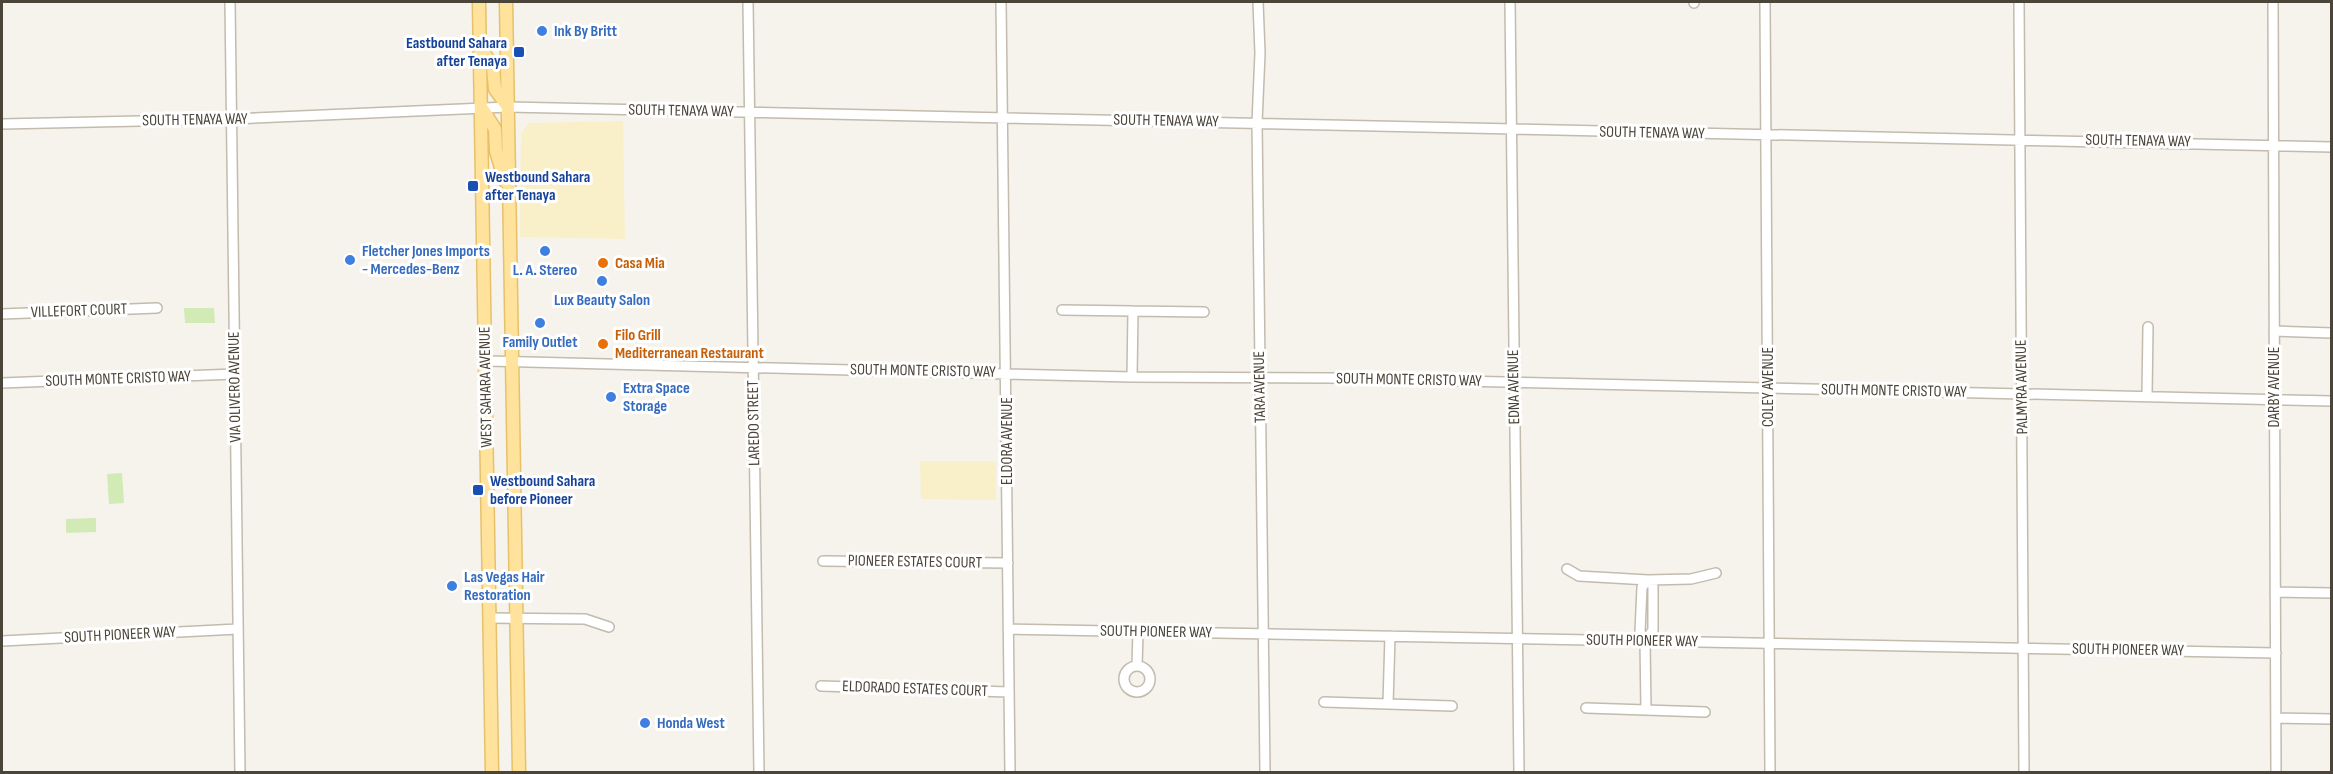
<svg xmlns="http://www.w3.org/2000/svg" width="2333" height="774" viewBox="0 0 2333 774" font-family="'Sofia Sans Condensed',sans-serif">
  <rect width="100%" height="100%" fill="#f6f3ec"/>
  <!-- green -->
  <path fill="#d2eab5" d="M184,308H214L215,323H185Z
    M122,473L124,503L109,504L107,474Z
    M96,518V532L66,533V519Z"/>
  <!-- sand -->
  <path fill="#f9efc9" d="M623,121L625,239L520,237L521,133L529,123Z
    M920,461H996V500L921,499Z"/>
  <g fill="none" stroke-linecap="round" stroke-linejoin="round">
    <!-- minor casing -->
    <g stroke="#c2bbae" stroke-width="12">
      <path id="minor" d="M230,2L240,772
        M748,2L759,772
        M1001,2L1010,772
        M1258,2L1260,53L1257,123L1265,772
        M1510,2L1519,772
        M1765,2L1770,772
        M2019,2L2024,772
        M2273,2L2276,772
        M1694,3V2
        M2,124L232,119L508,107L2332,147
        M1062,310L1204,312
        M2,314L157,308
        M2274,331L2332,333
        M486,361L1132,377L1331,378L2332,401
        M1132,377L1133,311
        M2,383L235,374
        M2147,396L2148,327
        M823,561L1008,563
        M1567,569L1579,576L1648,580L1691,579L1716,573
        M2275,592L2332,593
        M489,618L585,619L609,627
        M1008,629L2276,653
        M2,641L238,629
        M1645,641L1653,630V586L1648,580L1642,587L1640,632L1645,641L1646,710
        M1124 679a13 13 0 1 1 26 0a13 13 0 1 1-26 0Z
        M1137,666L1138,632
        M821,686L1009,692
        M1324,702L1452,706
        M1388,704L1390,636
        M1586,708L1705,712
        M2276,718L2332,719"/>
    </g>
    <!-- major casing -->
    <g stroke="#e6c16a" stroke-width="15">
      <path id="major" d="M479,2L492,772
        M506,2L519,772
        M481,48L493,67L495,89L508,107
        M483,110L495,129L496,151L505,181"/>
    </g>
    <!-- minor -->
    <use href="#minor" stroke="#fff" stroke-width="9"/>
    <!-- major -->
    <use href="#major" stroke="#ffe39c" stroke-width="12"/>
  </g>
  <!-- markers -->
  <g fill="#3f7fe0" stroke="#fff" stroke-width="2">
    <circle cx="542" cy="31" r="6"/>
    <circle cx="545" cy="251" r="6"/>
    <circle cx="350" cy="260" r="6"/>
    <circle cx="602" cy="281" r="6"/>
    <circle cx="540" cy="323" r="6"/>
    <circle cx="611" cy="397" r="6"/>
    <circle cx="452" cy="586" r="6"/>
    <circle cx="645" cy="723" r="6"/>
  </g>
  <g fill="#1a4fb4" stroke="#fff" stroke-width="2">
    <rect x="513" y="46" width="12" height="12" rx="3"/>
    <rect x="467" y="180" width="12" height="12" rx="3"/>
    <rect x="472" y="484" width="12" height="12" rx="3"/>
  </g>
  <g fill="#e8710a" stroke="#fff" stroke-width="2">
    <circle cx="603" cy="263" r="6"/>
    <circle cx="603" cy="344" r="6"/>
  </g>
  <g text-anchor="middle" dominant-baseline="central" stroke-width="6" stroke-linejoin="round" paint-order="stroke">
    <!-- shop labels -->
    <g font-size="16" font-weight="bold" fill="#366cbe" stroke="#fff" text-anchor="start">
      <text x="554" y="31">Ink By Britt</text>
      <text x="362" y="251">Fletcher Jones Imports<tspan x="362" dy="18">- Mercedes-Benz</tspan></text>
      <text x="545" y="270" text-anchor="middle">L. A. Stereo</text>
      <text x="602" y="300" text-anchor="middle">Lux Beauty Salon</text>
      <text x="540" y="342" text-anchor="middle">Family Outlet</text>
      <text x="623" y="388">Extra Space<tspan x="623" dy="18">Storage</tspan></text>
      <text x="464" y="577">Las Vegas Hair<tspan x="464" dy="18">Restoration</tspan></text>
      <text x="657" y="723">Honda West</text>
    </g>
    <!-- transit labels -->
    <g font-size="16" font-weight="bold" fill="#164399" stroke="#fff" text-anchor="start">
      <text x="507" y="43" text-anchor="end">Eastbound Sahara<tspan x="507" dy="18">after Tenaya</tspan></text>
      <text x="485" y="177">Westbound Sahara<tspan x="485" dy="18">after Tenaya</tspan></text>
      <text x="490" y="481">Westbound Sahara<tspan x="490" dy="18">before Pioneer</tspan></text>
    </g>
    <!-- street labels -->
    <g font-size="16" fill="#4b4439" stroke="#fff">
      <text transform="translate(681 111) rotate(1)">SOUTH TENAYA WAY</text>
      <text transform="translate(195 120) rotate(-1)">SOUTH TENAYA WAY</text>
      <text transform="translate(1166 121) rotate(1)">SOUTH TENAYA WAY</text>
      <text transform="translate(1652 133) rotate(1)">SOUTH TENAYA WAY</text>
      <text transform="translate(2138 141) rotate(1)">SOUTH TENAYA WAY</text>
      <text transform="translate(79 311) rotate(-2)">VILLEFORT COURT</text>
      <text transform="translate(923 371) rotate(1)">SOUTH MONTE CRISTO WAY</text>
      <text transform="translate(118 379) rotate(-2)">SOUTH MONTE CRISTO WAY</text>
      <text transform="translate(1409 380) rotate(1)">SOUTH MONTE CRISTO WAY</text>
      <text transform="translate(235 387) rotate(-91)">VIA OLIVERO AVENUE</text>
      <text transform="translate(486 387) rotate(-91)">WEST SAHARA AVENUE</text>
      <text transform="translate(1260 387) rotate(-91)">TARA AVENUE</text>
      <text transform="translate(1514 387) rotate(-91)">EDNA AVENUE</text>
      <text transform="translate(1768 387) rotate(-90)">COLEY AVENUE</text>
      <text transform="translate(2022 387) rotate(-91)">PALMYRA AVENUE</text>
      <text transform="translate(2274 387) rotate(-90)">DARBY AVENUE</text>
      <text transform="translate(1894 391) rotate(1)">SOUTH MONTE CRISTO WAY</text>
      <text transform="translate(754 423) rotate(-91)">LAREDO STREET</text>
      <text transform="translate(1007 441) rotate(-90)">ELDORA AVENUE</text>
      <text transform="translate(915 562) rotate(1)">PIONEER ESTATES COURT</text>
      <text transform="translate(1156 632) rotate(1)">SOUTH PIONEER WAY</text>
      <text transform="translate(120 635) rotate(-3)">SOUTH PIONEER WAY</text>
      <text transform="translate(1642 641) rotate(1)">SOUTH PIONEER WAY</text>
      <text transform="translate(2128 650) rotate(1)">SOUTH PIONEER WAY</text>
      <text transform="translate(915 689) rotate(2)">ELDORADO ESTATES COURT</text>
    </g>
    <!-- food labels -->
    <g font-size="16" font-weight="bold" fill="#c56008" stroke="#fff" text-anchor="start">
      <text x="615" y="263">Casa Mia</text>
      <text x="615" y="335">Filo Grill<tspan x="615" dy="18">Mediterranean Restaurant</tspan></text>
    </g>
  </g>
  <!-- border -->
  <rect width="2333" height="774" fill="none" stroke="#4b4439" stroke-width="6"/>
</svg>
